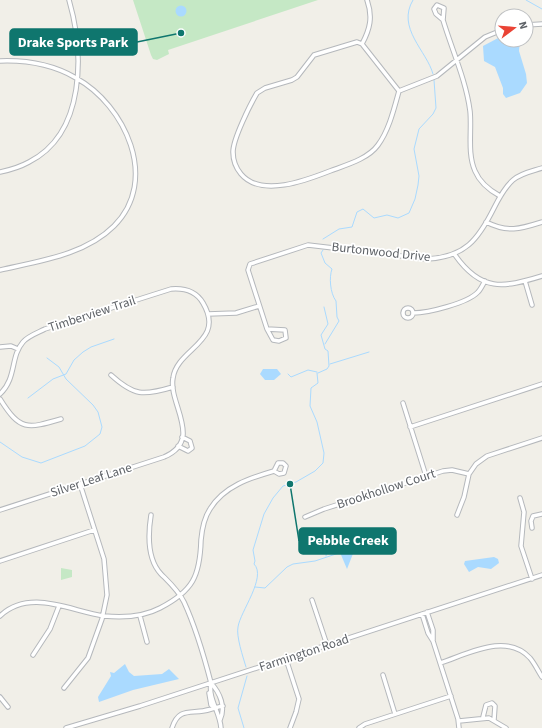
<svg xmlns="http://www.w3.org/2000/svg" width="542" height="728" viewBox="0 0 542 728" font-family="'Source Sans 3',sans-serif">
  <rect width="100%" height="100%" fill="#f1efe8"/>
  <!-- green -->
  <path fill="#c5e8c5" d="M133,0H318L168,50L169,54L157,60L153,59L151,55Z
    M61,568L72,570V577L61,580Z"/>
  <!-- water -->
  <path fill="#aadaff" d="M175.5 11a5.5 5.5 0 1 1 11 0a5.5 5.5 0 1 1-11 0Z
    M502,36V40H520L519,51L526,74L527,83L520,93L506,98L503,94V88L495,67L484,61L483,46Z
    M263,369H277L281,374L274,380H265L260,374Z
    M346,536C352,537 354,540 356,546L347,569L336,543Z
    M494,557L498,559L499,563L491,569L478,567L469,572L464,564L465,561Z
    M125,664L129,672L134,676L162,674L169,669L179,679L133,690L99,702L98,697L111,676L110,672L114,673Z"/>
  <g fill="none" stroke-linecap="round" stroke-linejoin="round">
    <!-- stream -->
    <path stroke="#aadaff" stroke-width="1" d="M413,0C396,28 427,51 433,74
      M526,0L542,9
      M323,239L339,229L352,227L357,212L363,209L374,218L387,215L398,218L409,213L415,199L418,185L419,176L414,149L419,129L433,114L436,108L434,80
      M323,250L321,253L325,263L332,269C329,277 330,293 336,301L337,317L339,321L325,344
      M330,364L369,352
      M318,373L327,369L329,366L328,351L325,349L321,335L328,324L324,307
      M288,374L291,377L308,370L317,372
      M28,398L53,379L66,374L74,360L83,352L91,347L114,339
      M0,442L22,457L41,463L85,446L100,434L102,427L98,412L93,405L66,379L59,367L47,358
      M326,556L328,543
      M255,587L265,588L287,567L293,564L315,561L339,553
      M246,667C243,657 236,636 238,627C240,612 267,577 254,564L255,561L253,550L264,514L273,498L283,486L296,482L315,471L323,463L324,453L317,422L310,406L311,388L318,383L317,373
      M244,728L238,708L247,676"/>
    <!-- minor casing -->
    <g stroke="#b5b8bc" stroke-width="5.5">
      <path id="minor" d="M443,20L436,14L434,9L437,5L444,8L443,20C452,50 466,80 470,111C472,130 467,153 475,171C480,183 489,190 500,196
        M526,25L542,24
        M357,42L362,44L399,91C394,109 389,130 378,145C368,159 346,165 330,171C307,180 261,198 241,174C236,168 233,160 233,152C233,139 250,105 257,93L265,88L292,80L297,77L314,55Z
        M362,44C370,29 373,17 367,0
        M0,61C27,60 52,64 76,78C125,105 160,180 114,226C85,255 39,261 0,270
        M399,91L437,76L485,37L502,30
        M0,172C10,170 20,167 29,162C86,133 84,52 69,0
        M486,222C508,233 520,229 542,222
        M455,255C481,292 503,288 542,276
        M525,281L532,305
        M403 313a5 5 0 1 1 10 0a5 5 0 1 1-10 0Z
        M413,313C428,313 468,303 478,292C481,289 483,284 485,281
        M208,314L236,313L259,306
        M267,329L273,340L279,341L286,338L285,330L267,329L248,270L250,264L308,245L427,259C465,257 478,240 494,208C499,198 505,187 513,180C521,173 533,171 542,168
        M0,347L11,346L18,349
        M111,375C134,396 143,396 173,387
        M0,394C17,378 10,357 23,342C28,336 37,333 45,329L171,289C183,288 196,291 203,303C226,342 177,348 173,378C168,404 204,440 164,457L0,510
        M0,399C20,431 27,429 61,419
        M403,403L426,476
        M410,427L542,384
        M178,446L188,451L192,448L190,441L182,437
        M520,498L524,512L521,546L532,579
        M151,515C148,534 147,559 161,574C170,583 178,590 184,602C196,628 204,656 211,683C220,693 226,707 220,720
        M457,515L464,497L469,474L476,464L487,456L542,438
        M305,517L324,509L443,471L452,470L469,474
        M532,528L531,521L533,516L542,514
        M0,561L94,530
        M312,600L327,645
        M427,612L433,630V640
        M422,614L428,633L433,641L458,719L459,728
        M0,616C30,588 70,611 104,616C124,618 143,617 160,608C193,591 200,576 201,540C202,529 204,518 210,509C224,486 250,478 274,471L279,474L284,473L286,466L283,463H278L274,471
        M140,616L147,642
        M33,655L50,629L59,606
        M286,659L299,699L296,712L290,728
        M440,663C468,654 506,632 530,658C535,664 538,671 542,677
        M383,675L395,714
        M211,683C208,699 220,712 221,728
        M64,688L88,658L102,619L107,595L104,559L80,484
        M209,693L211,705L215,708
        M0,697L8,707
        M483,717L486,705L492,703L495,706L494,720
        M459,721L489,718L506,728
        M66,728L140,706L542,575
        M172,728C178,709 188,713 203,711C210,710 216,707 223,706
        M359,728L365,724L451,696"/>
    </g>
    <!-- minor -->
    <use href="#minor" stroke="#fff" stroke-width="3.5"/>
  </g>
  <g text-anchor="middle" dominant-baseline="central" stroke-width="3.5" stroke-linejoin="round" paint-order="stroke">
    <!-- street labels -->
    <g font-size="13" fill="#5f6368" stroke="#fff">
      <text transform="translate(381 252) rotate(6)">Burtonwood Drive</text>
      <text transform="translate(92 314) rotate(-18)">Timberview Trail</text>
      <text transform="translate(91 480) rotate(-18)">Silver Leaf Lane</text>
      <text transform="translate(386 489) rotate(-18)">Brookhollow Court</text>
      <text transform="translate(304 653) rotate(-18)">Farmington Road</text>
    </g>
  </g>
  <!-- callouts -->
  <path fill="none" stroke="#0f766e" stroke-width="1.5" d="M181 33L137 42M290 484L299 541"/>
  <g fill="#0f766e" stroke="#fff" stroke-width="1.5">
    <circle cx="181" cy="33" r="4"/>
    <circle cx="290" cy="484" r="4"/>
  </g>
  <g fill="#0f766e" stroke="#0f766e" stroke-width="1.5">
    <rect x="10" y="29" width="127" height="26" rx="4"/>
    <rect x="299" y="528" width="97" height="26" rx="4"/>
  </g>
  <g font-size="14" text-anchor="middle" font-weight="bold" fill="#fff">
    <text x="73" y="47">Drake Sports Park</text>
    <text x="348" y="545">Pebble Creek</text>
  </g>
  <!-- north arrow -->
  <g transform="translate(514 28) rotate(74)"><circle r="19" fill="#ffffff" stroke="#bfc1c3"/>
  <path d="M0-3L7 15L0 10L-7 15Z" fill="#ea4335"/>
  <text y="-6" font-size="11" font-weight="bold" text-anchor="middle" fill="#5f6368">N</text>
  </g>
</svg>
